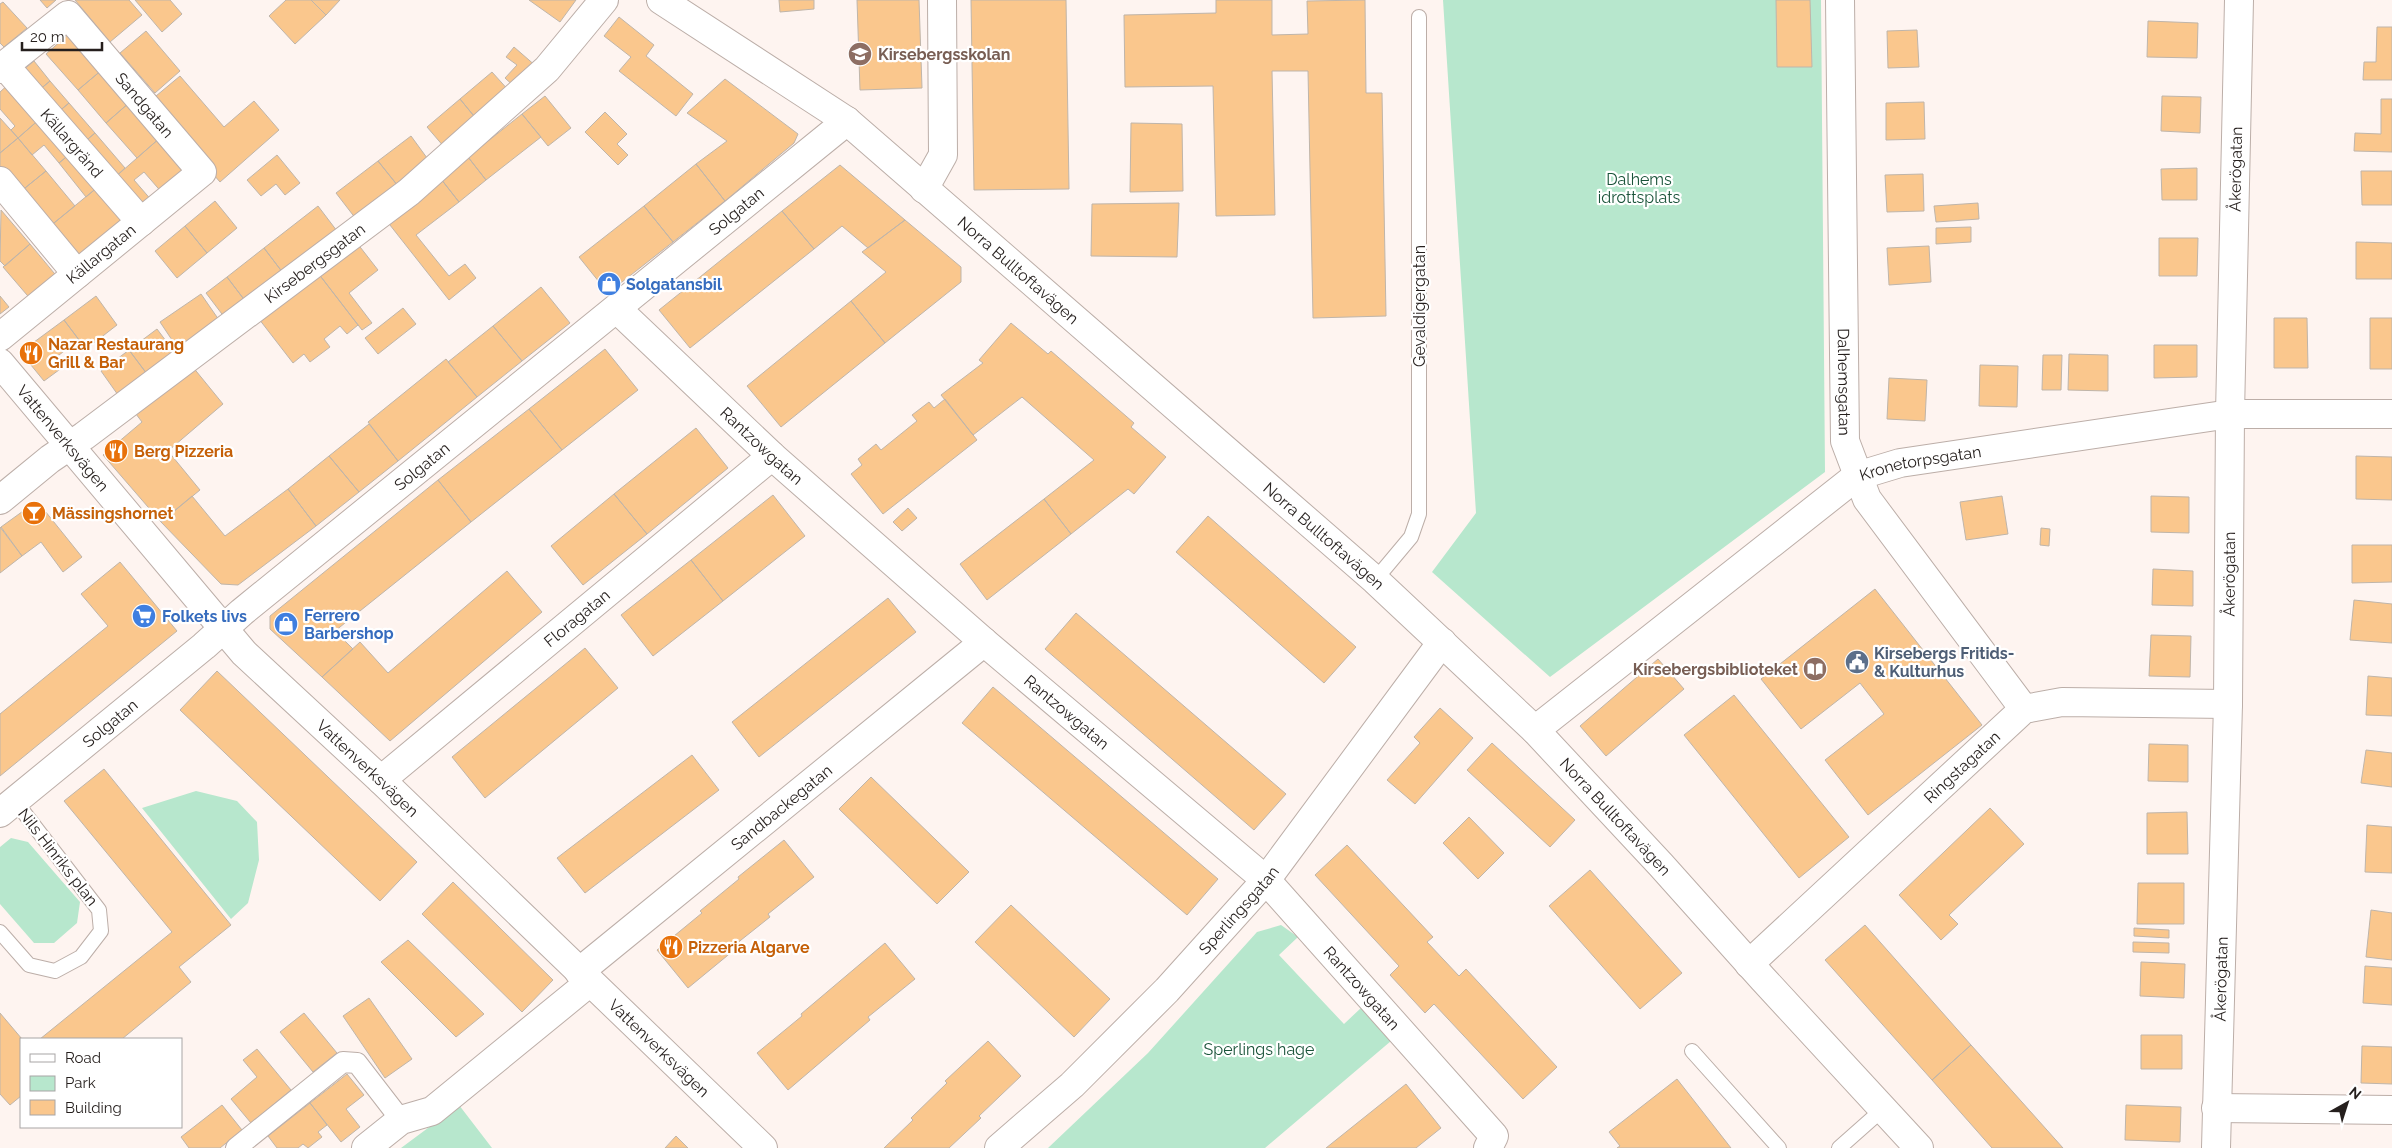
<svg xmlns="http://www.w3.org/2000/svg" width="2392" height="1148" viewBox="0 0 2392 1148" font-family="Raleway,sans-serif">
  <rect width="100%" height="100%" fill="#fef4f0"/>
  <!-- green -->
  <path fill="#b7e7cd" d="M1443,0H1821L1825,472L1550,677L1432,572L1476,513Z
    M196,791L237,801L257,822L259,860L248,903L231,919L142,808Z
    M11,838L28,842L80,902L77,923L54,943H34L0,904V847Z
    M1281,925L1298,937L1279,955L1344,1024L1362,1007L1391,1041L1265,1148H1048L1148,1053L1257,932Z
    M459,1105L492,1148H401Z"/>
  <!-- building -->
  <path fill="#fac78d" stroke="#bfb5aa" d="M40,0H56L47,8Z
    M75,0H129L142,15L110,42Z
    M135,0H170L182,14L162,32Z
    M286,0H311L326,15L295,44L269,16Z
    M311,0H340L326,15Z
    M529,0H576L560,22Z
    M779,0H814V9L780,12Z
    M857,0H919L922,88L860,90Z
    M971,0H1066L1069,189L974,190Z
    M1216,0H1272V35L1308,34L1307,1L1365,0L1366,93H1382L1386,316L1313,318L1308,71H1272L1275,215L1216,216L1213,86L1125,87L1124,15L1216,13Z
    M1776,0H1810L1812,67H1777Z
    M3,2L27,28L4,47L0,43V4Z
    M619,17L654,45L646,56L693,94L676,116L619,71L631,57L604,36Z
    M2148,21L2198,23L2197,58L2147,57Z
    M2377,27H2392V80H2363L2364,62H2376Z
    M1917,30L1919,67L1888,68L1887,31Z
    M146,31L180,71L155,93L120,53Z
    M71,32L103,69L78,90L46,54Z
    M514,47L537,67L517,89L505,78L517,65L506,57Z
    M34,61L50,81L38,91L22,71Z
    M103,69L130,102L106,123L78,90Z
    M492,72L511,93L478,121L460,99Z
    M180,76L224,127L254,101L279,130L220,182L150,101Z
    M725,79L798,134L794,143L725,201L696,164L727,141L687,113Z
    M50,81L69,103L57,113L38,91Z
    M11,82L42,117L18,138L11,130L15,126L0,109V92Z
    M545,96L571,128L548,146L522,114Z
    M2162,96L2201,97L2200,133L2161,131Z
    M460,99L478,121L445,148L427,127Z
    M2381,99H2392V152L2354,151L2355,133L2381,134Z
    M130,102L161,137L137,158L106,123Z
    M1924,102L1925,139L1886,140V103Z
    M69,103L95,133L82,144L57,113Z
    M605,112L627,134L617,144L628,155L618,165L585,132Z
    M522,114L541,137L486,180L468,157Z
    M42,117L71,153L59,163L44,145L32,155L18,138Z
    M0,118L18,138L0,153Z
    M1131,123L1182,124L1183,191L1130,192Z
    M95,133L125,168L113,179L82,144Z
    M411,136L430,162L398,186L378,161Z
    M161,137L191,172L164,195L144,172L134,180L153,202L141,213L113,179Z
    M18,138L46,171L20,192L0,169V153Z
    M71,153L99,186L86,197L59,163Z
    M277,155L300,183L285,195L276,184L261,196L247,180Z
    M468,157L486,180L459,202L441,179Z
    M378,161L398,186L356,219L336,193Z
    M696,164L725,201L673,242L644,206Z
    M840,165L905,220L868,248L842,226L814,249L782,211Z
    M2197,168V200H2162L2161,169Z
    M46,171L75,206L49,227L20,192Z
    M2361,171H2392V205H2362Z
    M1923,174L1924,211L1887,212L1885,175Z
    M441,179L459,202L416,235L449,276L465,264L476,278L449,300L386,220Z
    M99,186L130,223L79,264L49,227Z
    M215,201L237,228L207,253L185,226Z
    M1179,203L1177,257L1091,256L1092,204Z
    M1978,203L1979,219L1936,222L1934,206Z
    M318,206L337,231L283,273L264,248Z
    M644,206L673,242L608,293L579,257Z
    M1,210L30,244L5,266L0,261Z
    M782,211L814,249L690,348L659,310Z
    M905,220L961,267V282L885,343L851,301L886,272L862,252Z
    M185,226L207,253L177,278L155,251Z
    M1971,227V242L1936,244V228Z
    M2159,238H2198L2197,276H2159Z
    M2356,242L2392,243V279H2356Z
    M357,243L378,270L349,293L372,323L362,330L318,273Z
    M30,244L59,279L33,302L3,267Z
    M1929,246L1931,282L1889,285L1887,248Z
    M264,248L283,273L246,302L227,277Z
    M318,273L358,325L347,334L340,326L324,339L330,347L310,362L304,354L293,363L259,319Z
    M227,277L246,302L225,318L206,293Z
    M541,287L570,323L522,361L493,326Z
    M201,294L219,320L178,349L160,322Z
    M0,296L9,307L0,314Z
    M96,296L117,325L86,349L64,320Z
    M851,301L885,343L781,427L747,386Z
    M403,308L416,324L378,354L365,338Z
    M2274,318H2307L2308,368H2274Z
    M2370,318H2392V369H2370Z
    M64,320L79,340L55,358L63,367L44,381L26,359V348Z
    M1011,323L1048,354L1051,351L1134,423L1131,427L1166,457L1134,494L1128,489L1071,534L1044,499L1094,460L1022,397L973,435L941,395L983,363L979,360Z
    M493,326L522,361L477,397L448,362Z
    M157,329L175,353L147,374L129,350Z
    M2154,345H2197V377L2154,378Z
    M605,349L638,390L562,450L529,409Z
    M129,350L147,374L118,395L101,371Z
    M2069,354L2108,355V391L2068,390Z
    M2043,355H2062L2061,390H2042Z
    M446,359L477,397L398,461L368,422Z
    M1980,365L2018,366L2017,407L1979,406Z
    M192,366L223,404L168,451L200,490L161,522L103,455L142,422L136,414Z
    M1889,378L1927,380L1925,421L1887,419Z
    M945,399L977,440L883,514L851,474L862,465L858,459L876,444L881,450L917,421L912,415L929,402L934,408Z
    M529,409L562,450L471,522L438,480Z
    M369,424L398,461L359,492L329,456Z
    M696,428L728,468L647,534L614,494Z
    M329,456L359,492L316,526L288,489Z
    M2356,456L2392,457V500L2356,499Z
    M438,480L471,522L335,631L353,649L322,677L270,629V616Z
    M288,489L316,526L238,585L221,584L161,522L192,496L225,536Z
    M614,494L647,534L583,585L551,546Z
    M773,495L805,536L723,601L691,560Z
    M2002,496L2008,534L1966,540L1960,502Z
    M2151,496L2189,497V533L2151,532Z
    M1044,499L1071,534L987,600L960,564Z
    M37,501L82,557L63,572L41,542L22,556L1,527Z
    M908,508L917,518L902,531L893,522Z
    M1208,516L1356,647L1324,683L1176,552Z
    M0,527L22,556L0,573Z
    M2041,528L2050,529L2049,546L2040,545Z
    M2352,545H2392V582L2352,583Z
    M691,560L723,601L653,656L621,615Z
    M120,562L177,631L0,776V714L108,626L81,594Z
    M2153,569L2193,571V606L2152,605Z
    M507,571L542,612L390,741L322,677L360,642L388,673Z
    M1875,589L1982,725L1868,815L1825,760L1884,714L1860,683L1801,729L1761,679Z
    M888,598L916,632L759,757L732,722Z
    M2354,600L2392,604V643L2350,640Z
    M1076,613L1286,794L1254,830L1045,649Z
    M2151,635L2191,636L2190,677L2149,676Z
    M585,648L618,688L485,798L452,757Z
    M1658,659L1684,689L1606,756L1580,726Z
    M217,671L417,862L380,901L180,710Z
    M2368,676L2392,678V716L2366,715Z
    M993,687L1218,879L1187,915L962,723Z
    M1734,695L1849,837L1799,878L1684,735Z
    M1440,708L1473,738L1415,804L1387,780L1420,743L1414,737Z
    M1492,743L1575,820L1550,847L1467,770Z
    M2149,744L2188,745V782L2148,781Z
    M2366,750L2392,753V787L2361,783Z
    M692,755L719,790L585,893L557,858Z
    M104,769L231,925L179,967L191,982L122,1039H40L172,932L64,801Z
    M871,777L969,872L937,904L839,809Z
    M1990,808L2024,844L1949,915L1958,924L1941,940L1899,895Z
    M2187,812L2188,854H2147V813Z
    M1469,817L1504,853L1478,879L1443,843Z
    M2367,825L2392,827V873L2365,872Z
    M784,840L814,877L768,914L770,917L731,948L733,951L688,988L657,950L702,913L700,911L739,879L738,877Z
    M1347,845L1433,937L1427,942L1459,976L1466,969L1557,1067L1523,1099L1434,1004L1425,1013L1390,975L1399,966L1315,875Z
    M1590,870L1682,973L1640,1009L1549,906Z
    M453,882L553,980L522,1012L422,914Z
    M2138,883H2184V924H2137Z
    M1011,905L1110,999L1074,1037L975,942Z
    M2371,910L2392,913V960L2366,957Z
    M1865,925L1971,1045L1932,1080L1825,960Z
    M2134,928L2169,930V938L2134,936Z
    M408,940L484,1014L456,1037L381,962Z
    M2133,942L2169,943V953L2133,952Z
    M885,943L915,979L868,1017L870,1020L788,1090L757,1053L802,1016L801,1014Z
    M2141,962L2185,964L2184,998L2140,996Z
    M2365,966L2392,968V1005L2363,1003Z
    M369,998L412,1059L385,1078L343,1016Z
    M0,1013L22,1039L21,1096L10,1105L0,1094Z
    M304,1013L337,1053L313,1072L280,1032Z
    M2141,1035H2182V1069H2141Z
    M988,1041L1021,1076L979,1116L981,1118L949,1148H884L913,1120L911,1118L947,1083L945,1081Z
    M1971,1045L2063,1148H1992L1932,1080Z
    M2362,1046L2392,1047V1084L2361,1083Z
    M257,1049L291,1090L251,1123L231,1099L257,1077L243,1060Z
    M347,1074L364,1095L346,1109L360,1127L341,1142L310,1103Z
    M1677,1079L1731,1148H1617L1620,1146L1609,1132Z
    M1406,1084L1441,1128L1416,1148H1326Z
    M310,1103L327,1125L318,1132L322,1137L308,1148L303,1144L298,1148H277L268,1136Z
    M222,1105L242,1130L220,1148H189L181,1137Z
    M2126,1105L2181,1107L2180,1142L2125,1140Z
    M676,1136L688,1148H665Z"/>
  <g fill="none" stroke-linecap="round" stroke-linejoin="round">
    <!-- service casing -->
    <g stroke="#bcaea8" stroke-width="16">
      <path id="service" d="M1375,580L1411,537L1419,514V17
        M0,932L29,965L55,971L81,957L101,931L99,910L15,801
        M1692,1051L1779,1148
        M1839,1148L1883,1109"/>
    </g>
    <!-- pedestrian casing -->
    <g stroke="#bcaea8" stroke-width="22">
      <path id="pedestrian" d="M236,1148L343,1062L357,1063L401,1120"/>
    </g>
    <!-- minor casing -->
    <g stroke="#bcaea8" stroke-width="30">
      <g id="minor">
        <path id="s1" d="M661,0L847,121L1375,580L1535,730L1661,865L1763,979L1919,1148"/>
        <path id="s2" d="M1840,0L1845,441L1867,499L2024,709"/>
        <path id="s3" d="M5,66L141,222"/>
        <path id="s4" d="M0,69L68,15L202,172L0,337"/>
        <path d="M0,181L77,274"/>
        <path d="M924,189L943,155L942,0"/>
        <path id="s5" d="M617,309L772,456L984,642L1266,880L1494,1136L1488,1148"/>
        <path id="s6" d="M0,363L244,653L381,780L763,1148"/>
        <path id="s7" d="M0,500L50,459L84,436L409,192L547,69L604,0"/>
        <path id="s8" d="M1535,730L1857,476L1900,463L2230,414H2392"/>
        <path id="s9" d="M381,780L772,456"/>
        <path id="s10" d="M0,813L204,646L242,612L847,121"/>
        <path id="s11" d="M1749,964L2024,709L2062,702L2228,704"/>
        <path id="s12" d="M579,972L984,642"/>
        <path d="M2216,1108L2392,1110"/>
        <path d="M366,1148L401,1120L432,1111L590,982"/>
        <path id="s13" d="M999,1148L1072,1085L1167,990L1266,880L1442,642"/>
        <path id="s14" d="M2216,1148L2228,704L2230,414L2239,0"/>
      </g>
    </g>
    <!-- service -->
    <use href="#service" stroke="#fff" stroke-width="14"/>
    <!-- pedestrian -->
    <use href="#pedestrian" stroke="#fff" stroke-width="20"/>
    <!-- minor -->
    <use href="#minor" stroke="#fff" stroke-width="28"/>
  </g>
  <!-- icons -->
  <defs>
    <g id="school-disc" transform="scale(1.25)"><circle r="9.5" fill="#8d6e63" stroke="#fff"/><path d="M0-5L7-2L0 1L-7-2ZM-4 1L0 2.5L4 1V4Q0 6-4 4Z" fill="#fff"/></g>
    <g id="shop-disc" transform="scale(1.25)"><circle r="9.5" fill="#3f7fe0" stroke="#fff"/><path d="M-5-2.5h2.3a2.7 3.5 0 0 1 5.4 0H5L5.5 6h-11ZM-1.5-2.5h3a1.5 2.3 0 0 0-3 0Z" fill="#fff"/></g>
    <g id="restaurant-disc" transform="scale(1.25)"><circle r="9.5" fill="#e8710a" stroke="#fff"/><path d="M-5-6h1v4h1v-4h1v4h1v-4h1v5L-1.5 .5V6h-2V.5L-5-1ZM5-6V6H3V1.5H1.5Q1.5-4 5-6Z" fill="#fff"/></g>
    <g id="bar-disc" transform="scale(1.25)"><circle r="9.5" fill="#e8710a" stroke="#fff"/><path d="M-6-5H6L.8 .8V4.5H3.5V6h-7V4.5H-.8V.8Z" fill="#fff"/></g>
    <g id="supermarket-disc" transform="scale(1.25)"><circle r="9.5" fill="#3f7fe0" stroke="#fff"/><path d="M-6-5.5h2.5l.6 2H6L4.5 2H-2.5L-4.4-4H-6ZM-1.5 3.2a1.3 1.3 0 1 0 .1 0ZM3 3.2a1.3 1.3 0 1 0 .1 0Z" fill="#fff"/></g>
    <g id="civic-disc" transform="scale(1.25)"><circle r="9.5" fill="#5c6f8a" stroke="#fff"/><path d="M-.6-6.5H3V-4.5H.6V-3L4-1V1h2V6H-6V1h2V-1L-.6-3ZM-1.2 2.5V6h2.4V2.5Z" fill="#fff"/></g>
    <g id="library-disc" transform="scale(1.25)"><circle r="9.5" fill="#8d6e63" stroke="#fff"/><path d="M-6-4Q-3-5.5-.7-3.5V5Q-3 3-6 4ZM6-4Q3-5.5 .7-3.5V5Q3 3 6 4Z" fill="#fff"/></g>
  </defs>
  <g fill-rule="evenodd">
    <use href="#school-disc" x="860" y="54"/>
    <use href="#shop-disc" x="609" y="284"/>
    <use href="#restaurant-disc" x="31" y="353"/>
    <use href="#restaurant-disc" x="116" y="451"/>
    <use href="#bar-disc" x="34" y="513"/>
    <use href="#supermarket-disc" x="144" y="616"/>
    <use href="#shop-disc" x="286" y="624"/>
    <use href="#civic-disc" x="1857" y="662"/>
    <use href="#library-disc" x="1815" y="669"/>
    <use href="#restaurant-disc" x="671" y="947"/>
  </g>
  <g text-anchor="middle" dominant-baseline="central" stroke-width="4.5" stroke-linejoin="round" paint-order="stroke">
    <!-- education labels -->
    <g font-size="16" font-weight="bold" fill="#785e54" stroke="#fff" text-anchor="start">
      <text x="878" y="54">Kirsebergsskolan</text>
      <text x="1798" y="669" text-anchor="end">Kirsebergsbiblioteket</text>
    </g>
    <!-- street labels -->
    <g font-size="16" fill="#251f1d" stroke="#fff">
      <text stroke="none"><textPath href="#s4" startOffset="205">Sandgatan</textPath></text>
      <text stroke="none"><textPath href="#s3" startOffset="102">Källargränd</textPath></text>
      <text stroke="none"><textPath href="#s14" startOffset="979">Åkerögatan</textPath></text>
      <text stroke="none"><textPath href="#s10" startOffset="951">Solgatan</textPath></text>
      <text transform="translate(101 254) rotate(-39)">Källargatan</text>
      <text stroke="none"><textPath href="#s7" startOffset="394">Kirsebergsgatan</textPath></text>
      <text stroke="none"><textPath href="#s1" startOffset="449">Norra Bulltoftavägen</textPath></text>
      <text transform="translate(1419 306) rotate(-90)">Gevaldigergatan</text>
      <text stroke="none"><textPath href="#s2" startOffset="382">Dalhemsgatan</textPath></text>
      <text stroke="none"><textPath href="#s6" startOffset="98">Vattenverksvägen</textPath></text>
      <text stroke="none"><textPath href="#s5" startOffset="199">Rantzowgatan</textPath></text>
      <text stroke="none"><textPath href="#s8" startOffset="475">Kronetorpsgatan</textPath></text>
      <text stroke="none"><textPath href="#s10" startOffset="546">Solgatan</textPath></text>
      <text stroke="none"><textPath href="#s1" startOffset="854">Norra Bulltoftavägen</textPath></text>
      <text stroke="none"><textPath href="#s14" startOffset="574">Åkerögatan</textPath></text>
      <text stroke="none"><textPath href="#s9" startOffset="254">Floragatan</textPath></text>
      <text stroke="none"><textPath href="#s5" startOffset="604">Rantzowgatan</textPath></text>
      <text stroke="none"><textPath href="#s10" startOffset="142">Solgatan</textPath></text>
      <text stroke="none"><textPath href="#s11" startOffset="290">Ringstagatan</textPath></text>
      <text stroke="none"><textPath href="#s6" startOffset="548">Vattenverksvägen</textPath></text>
      <text stroke="none"><textPath href="#s12" startOffset="261">Sandbackegatan</textPath></text>
      <text stroke="none"><textPath href="#s1" startOffset="1259">Norra Bulltoftavägen</textPath></text>
      <text transform="translate(58 857) rotate(52)">Nils Hinriks plan</text>
      <text stroke="none"><textPath href="#s13" startOffset="338">Sperlingsgatan</textPath></text>
      <text stroke="none"><textPath href="#s14" startOffset="169">Åkerögatan</textPath></text>
      <text stroke="none"><textPath href="#s5" startOffset="1009">Rantzowgatan</textPath></text>
      <text stroke="none"><textPath href="#s6" startOffset="952">Vattenverksvägen</textPath></text>
    </g>
    <!-- park labels -->
    <g font-size="16" fill="#195339" stroke="#fff">
      <text x="1639" y="179">Dalhems<tspan x="1639" dy="18">idrottsplats</tspan></text>
      <text x="1259" y="1049">Sperlings hage</text>
    </g>
    <!-- shop labels -->
    <g font-size="16" font-weight="bold" fill="#366cbe" stroke="#fff" text-anchor="start">
      <text x="626" y="284">Solgatansbil</text>
      <text x="304" y="615">Ferrero<tspan x="304" dy="18">Barbershop</tspan></text>
      <text x="162" y="616">Folkets livs</text>
    </g>
    <!-- food labels -->
    <g font-size="16" font-weight="bold" fill="#c56008" stroke="#fff" text-anchor="start">
      <text x="48" y="344">Nazar Restaurang<tspan x="48" dy="18">Grill &amp; Bar</tspan></text>
      <text x="134" y="451">Berg Pizzeria</text>
      <text x="52" y="513">Mässingshornet</text>
      <text x="688" y="947">Pizzeria Algarve</text>
    </g>
    <!-- service labels -->
    <g font-size="16" font-weight="bold" fill="#4e5e75" stroke="#fff" text-anchor="start">
      <text x="1874" y="653">Kirsebergs Fritids-<tspan x="1874" dy="18">&amp; Kulturhus</tspan></text>
    </g>
  </g>
  <!-- legend -->
  <rect x="20" y="1038" width="162" height="90" fill="#ffffff" stroke="#a8a5a5"/>
  <rect x="30" y="1054" width="25" height="8" fill="#ffffff" stroke="#a8a5a5"/>
  <text x="65" y="1063" font-size="15" fill="#251f1d">Road</text>
  <rect x="30" y="1076" width="25" height="15" fill="#b7e7cd" stroke="#a8a5a5"/>
  <text x="65" y="1088" font-size="15" fill="#251f1d">Park</text>
  <rect x="30" y="1100" width="25" height="15" fill="#fac78d" stroke="#a8a5a5"/>
  <text x="65" y="1113" font-size="15" fill="#251f1d">Building</text>
  <!-- north arrow -->
  <g transform="translate(2347 1103) rotate(39)" stroke="#ffffff" stroke-width="4" paint-order="stroke">
  <path d="M0-4L9 19L0 12L-9 19Z" fill="#251f1d"/>
  <text y="-8" font-size="14" font-weight="bold" text-anchor="middle" fill="#251f1d">N</text>
  </g>
  <!-- scale -->
  <path d="M22 42v8h80v-8" fill="none" stroke="#251f1d" stroke-width="2.5"/>
  <text x="30" y="42" font-size="15" fill="#251f1d" stroke="#ffffff" stroke-width="4" paint-order="stroke">20 m</text>
</svg>
